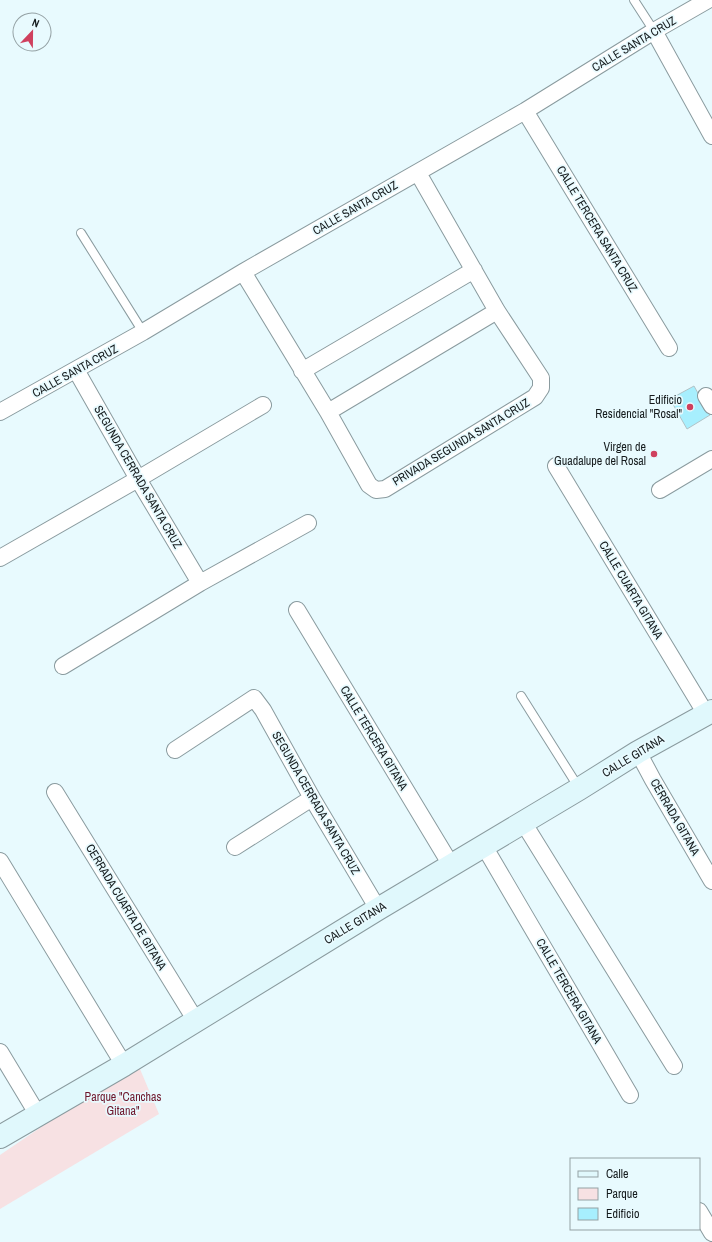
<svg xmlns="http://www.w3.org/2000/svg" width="712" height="1242" viewBox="0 0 712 1242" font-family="'Archivo Narrow',sans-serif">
  <rect width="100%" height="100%" fill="#e8fafe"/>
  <!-- green -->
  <path fill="#f7e1e3" d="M137,1062L159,1114L0,1209V1155Z"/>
  <!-- building -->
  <path fill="#a7effe" stroke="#b2c3c7" d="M694,386L710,415L687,429L670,399Z"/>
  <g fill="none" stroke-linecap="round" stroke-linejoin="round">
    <!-- lane casing -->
    <g stroke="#8a9b9f" stroke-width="10">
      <path id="lane" d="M634,0L654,31
        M81,233L143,332
        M521,696L579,788"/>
    </g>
    <!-- street casing -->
    <g stroke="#8a9b9f" stroke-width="18">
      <path id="street" d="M654,31L712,136
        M525,111L669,348
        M243,272L328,412L369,485L376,490L385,489L535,397L541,388V378L497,311L418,173
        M76,370L138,479L200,583
        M302,371L474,270
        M706,396L712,406
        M0,412L143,332L243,272L525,111L654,31L708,0
        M328,412L497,311
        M556,466L706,714
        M660,490L712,459
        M0,558L138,479L263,405
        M297,610L451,865
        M63,666L200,583L308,523
        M175,750L254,698L263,710L312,798L378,909
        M638,752L653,780L712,881
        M55,792L196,1021
        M523,822L674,1066
        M484,846L630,1095
        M235,847L312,798
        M0,861L124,1065
        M0,1052L38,1115
        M699,1211L712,1233"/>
    </g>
    <!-- secondary casing -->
    <g stroke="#8a9b9f" stroke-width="24">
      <path id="secondary" d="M0,1137L124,1065L378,909L579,789L638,752L712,711"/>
    </g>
    <!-- lane -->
    <use href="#lane" stroke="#fff" stroke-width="8"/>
    <!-- street -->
    <use href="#street" stroke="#fff" stroke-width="16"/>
    <!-- secondary -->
    <use href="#secondary" stroke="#e0f8fc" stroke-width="22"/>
  </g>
  <!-- markers -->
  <g fill="#cf405e" stroke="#e8fafe" stroke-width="1.5">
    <circle cx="690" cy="407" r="4"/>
    <circle cx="654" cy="454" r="4"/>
  </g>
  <g text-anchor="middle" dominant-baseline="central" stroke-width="3.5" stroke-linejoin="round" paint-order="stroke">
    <!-- street labels -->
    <g font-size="12" fill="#151b1d" stroke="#e8fafe">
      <text transform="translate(634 44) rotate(-31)">CALLE SANTA CRUZ</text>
      <text transform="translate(355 208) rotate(-30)">CALLE SANTA CRUZ</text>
      <text transform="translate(597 229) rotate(59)">CALLE TERCERA SANTA CRUZ</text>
      <text transform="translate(75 371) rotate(-29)">CALLE SANTA CRUZ</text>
      <text transform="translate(461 442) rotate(-31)">PRIVADA SEGUNDA SANTA CRUZ</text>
      <text transform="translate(138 477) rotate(60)">SEGUNDA CERRADA SANTA CRUZ</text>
      <text transform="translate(631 590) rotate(59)">CALLE CUARTA GITANA</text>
      <text transform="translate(374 738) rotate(59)">CALLE TERCERA GITANA</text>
      <text transform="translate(633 756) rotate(-31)">CALLE GITANA</text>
      <text transform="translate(316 803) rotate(60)">SEGUNDA CERRADA SANTA CRUZ</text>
      <text transform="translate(675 817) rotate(60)">CERRADA GITANA</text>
      <text transform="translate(126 907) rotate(59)">CERRADA CUARTA DE GITANA</text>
      <text transform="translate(355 923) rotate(-31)">CALLE GITANA</text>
      <text transform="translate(569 991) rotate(60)">CALLE TERCERA GITANA</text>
    </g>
    <!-- poi labels -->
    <g font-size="12" fill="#151b1d" stroke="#e8fafe" text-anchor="end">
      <text x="682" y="400">Edificio<tspan x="682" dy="14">Residencial "Rosal"</tspan></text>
      <text x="646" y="447">Virgen de<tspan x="646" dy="14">Guadalupe del Rosal</tspan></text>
    </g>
    <!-- park labels -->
    <g font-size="12" fill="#6d142a" stroke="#e8fafe">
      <text x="123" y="1097">Parque "Canchas<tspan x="123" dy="14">Gitana"</tspan></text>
    </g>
  </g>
  <!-- legend -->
  <rect x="570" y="1158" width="130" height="72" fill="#e8fafe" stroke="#94a1a4"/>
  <rect x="578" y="1171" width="20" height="6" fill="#e0f8fc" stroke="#94a1a4"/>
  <text x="606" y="1178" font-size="12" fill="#151b1d">Calle</text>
  <rect x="578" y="1188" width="20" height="12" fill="#f7e1e3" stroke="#94a1a4"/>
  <text x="606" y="1198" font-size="12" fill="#151b1d">Parque</text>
  <rect x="578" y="1208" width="20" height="12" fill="#a7effe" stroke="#94a1a4"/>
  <text x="606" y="1218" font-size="12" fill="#151b1d">Edificio</text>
  <!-- north arrow -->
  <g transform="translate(32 32) rotate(22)"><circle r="19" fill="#e8fafe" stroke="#94a1a4"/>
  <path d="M0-3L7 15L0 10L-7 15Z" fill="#cf405e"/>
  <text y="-6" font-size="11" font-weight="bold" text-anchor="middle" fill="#151b1d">N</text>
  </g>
</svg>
